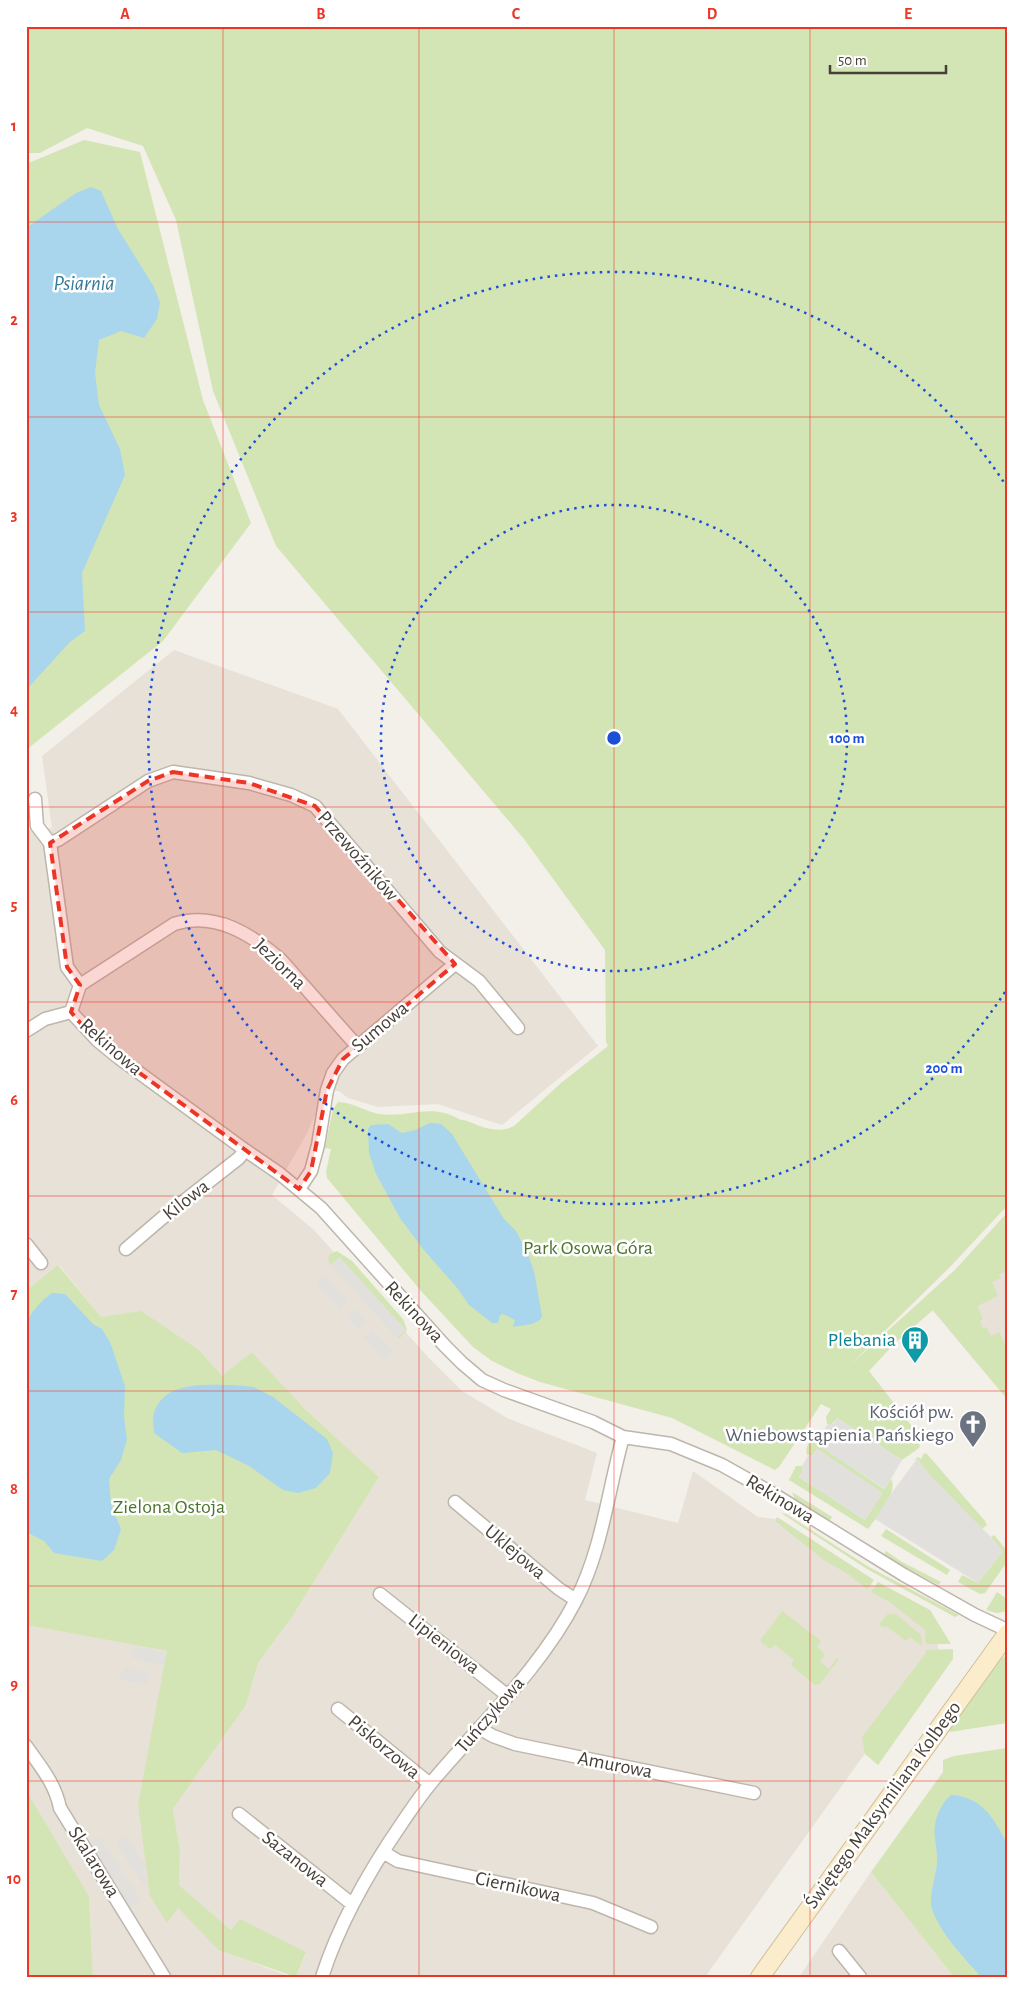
<svg xmlns="http://www.w3.org/2000/svg" width="1033" height="2003" viewBox="0 0 1033 2003" font-family="'Alegreya Sans',sans-serif">
  <rect width="100%" height="100%" fill="#f3efe9"/>
  <!-- residential -->
  <path fill="#e7e1d7" d="M174,650L338,709L598,1046L502,1125L438,1104L378,1107L348,1098L339,1091L327,1090L306,1135L272,1195L314,1230L428,1357L462,1391L507,1418L597,1453L585,1500L678,1523L693,1471L758,1517L776,1519L843,1566L932,1624L939,1650L705,1977H296L306,1953L231,1930L179,1885L180,1851L173,1809L246,1705L258,1663L292,1617L379,1477L306,1410L252,1352L222,1377L199,1350L140,1312L101,1317L59,1265L26,1291V831L52,828L42,756Z
    M1007,1213V1392L997,1387L923,1299L955,1270Z
    M26,1625L168,1651L138,1804L167,1922L178,1908L218,1950L292,1977H93L89,1896L26,1790Z
    M871,1872L954,1977H799Z"/>
  <!-- green -->
  <path fill="#d3e5b4" d="M26,26H1007V1206L950,1267L850,1365L955,1270L1007,1213V1271L999,1274L1001,1278L992,1282L998,1296L977,1306L983,1319L980,1321L983,1328L986,1327L991,1336L999,1332L1007,1347L1004,1349L1007,1356V1399L933,1310L896,1342L869,1371L914,1429V1436L920,1445L919,1448L902,1460L837,1418L831,1425L827,1424L826,1417L831,1409L821,1404L779,1467L775,1470L672,1418L540,1382L517,1373L492,1361L473,1347L421,1291L327,1178L326,1172L331,1149L325,1148L333,1109L338,1102C352,1102 366,1112 380,1114C412,1118 430,1102 461,1120H464C481,1126 496,1135 514,1126L561,1083L608,1046L606,1042L605,950L524,839L276,546L213,391L176,220L143,146L87,128L40,153H26Z
    M84,140L140,152L203,400L251,523L163,641L26,750V164Z
    M337,1251L352,1261L403,1319L407,1330L399,1339L398,1337L405,1330L339,1257L331,1265C327,1261 328,1258 330,1254Z
    M58,1265L101,1317L141,1311L199,1350L222,1376L252,1352L306,1410L379,1477L292,1617L258,1663L246,1705L173,1809L180,1851L179,1885L231,1930L240,1919L306,1952L296,1977L218,1950L178,1908L167,1923L150,1896L138,1804L167,1651L26,1625V1291Z
    M819,1434L823,1438L820,1446L884,1489L891,1479C899,1492 876,1518 868,1529L789,1480L796,1466H802L803,1470L799,1477L865,1520L882,1493L817,1449L812,1456L807,1455C804,1447 812,1437 819,1434Z
    M924,1453L927,1454L985,1521L987,1525L982,1529L931,1477L917,1459L914,1460L918,1457L921,1459Z
    M792,1492L832,1517L829,1522L795,1500Z
    M781,1513L786,1514L869,1567L959,1615L955,1617L867,1569Z
    M777,1517L874,1580L867,1589L848,1574L824,1560L775,1521Z
    M886,1529L950,1570L947,1575L881,1536Z
    M994,1535L1007,1551V1562L985,1593L980,1594L958,1582L962,1575L978,1583L1002,1552L991,1537Z
    M886,1551L902,1562L941,1582L938,1585L883,1556Z
    M878,1582L930,1610L951,1644H926L925,1630L890,1602L871,1592Z
    M997,1592L1007,1599V1611L997,1613L986,1610Z
    M782,1611L821,1641L817,1647L825,1654L820,1662L829,1669L837,1658L839,1659L820,1684L815,1685L791,1665L794,1660L775,1645L770,1649L761,1642V1639Z
    M888,1614H896L921,1635L922,1646L910,1637L906,1641L886,1626L884,1628L879,1624Z
    M953,1649V1659L878,1765L865,1754L862,1737L926,1653V1650Z
    M1007,1655V1723L950,1732V1727L997,1661Z
    M1007,1748V1977H954L871,1872L943,1772V1760L954,1756Z
    M26,1790L89,1896L93,1977H26Z"/>
  <!-- parking -->
  <path fill="#e2e0dd" d="M339,1257L406,1330L397,1338L331,1265Z
    M325,1276L348,1301L340,1309L316,1284Z
    M355,1309L366,1322L358,1329L346,1317Z
    M373,1329L393,1352L384,1359L364,1337Z
    M837,1418L902,1460L885,1489L819,1446L823,1438L821,1434L828,1424H833Z
    M817,1449L883,1493L865,1520L799,1477L803,1470L802,1466L808,1456H812Z
    M917,1459L931,1477L991,1537L1003,1551L978,1583L875,1519L893,1491Z
    M135,1646L166,1653L164,1665L131,1658Z
    M125,1668L149,1673L147,1685L119,1679Z
    M122,1836L127,1838L147,1868L142,1872L148,1882L143,1884L117,1844V1840Z
    M100,1837L141,1901L131,1908L89,1844Z"/>
  <!-- water -->
  <path fill="#a9d6ec" d="M91,187L101,191L118,229L154,287L160,303L157,319L144,338L121,331L99,340L95,373L99,405L120,449L125,475L82,573L85,631L70,642L27,689L26,696V228L76,193Z
    M430,1123L441,1124L452,1134L504,1219L516,1231L527,1252L534,1271L542,1316L540,1320L532,1324L513,1327L515,1320L503,1314L500,1315L498,1323H492L469,1305L458,1289L423,1249L400,1218L376,1174L369,1153L368,1129L371,1125L388,1124L402,1133L415,1130Z
    M52,1293L65,1294L93,1324L102,1329L110,1342L125,1386L124,1417L127,1439L121,1460L109,1479L111,1505L121,1529L114,1550L102,1561L54,1553L44,1541L26,1532V1325C30,1312 41,1301 52,1293Z
    M233,1385L254,1387L273,1397L327,1439L333,1453L330,1473L316,1488L298,1493L283,1490L249,1466L216,1450L182,1453L154,1433C154,1427 152,1419 154,1413C164,1380 207,1385 233,1385Z
    M951,1795C982,1797 993,1817 1007,1843V1977H981C963,1956 944,1938 933,1912C927,1898 936,1878 937,1863C938,1851 933,1835 935,1825C937,1813 942,1803 951,1795Z"/>
  <g fill="none" stroke-linecap="round" stroke-linejoin="round">
    <!-- street casing -->
    <g stroke="#beb6ac" stroke-width="15">
      <path id="street" d="M35,799L37,826L50,843L67,967L80,985L71,1012
        M50,843L58,840L148,781L173,772L249,783L291,795L315,806L440,952L479,981L518,1028
        M80,985L174,924C215,911 251,934 281,960L357,1046
        M71,1012L97,1040L119,1058L245,1150L280,1174L321,1208L445,1346L462,1363L482,1380L504,1390L593,1422L623,1437L671,1444L722,1465L770,1492L904,1575L975,1615L1007,1630
        M26,1031L45,1019L71,1012
        M299,1189L311,1171L318,1145L327,1090L333,1073L343,1059L455,964
        M26,1244L41,1263
        M126,1249L161,1219L239,1158L245,1150
        M455,1502L559,1589L576,1600
        M380,1594L508,1696
        M338,1709L430,1784
        M479,1728L493,1736L515,1744L754,1793
        M26,1746C40,1766 55,1783 60,1808L164,1977
        M239,1814L352,1904
        M383,1852L398,1861L593,1903L651,1927
        M839,1951L860,1977
        M322,1977C340,1921 369,1871 402,1823C411,1810 420,1796 431,1783C480,1724 540,1670 576,1600C602,1550 608,1491 623,1437"/>
    </g>
    <!-- secondary casing -->
    <g stroke="#d0be9b" stroke-width="20">
      <path id="secondary" d="M760,1977L1007,1634"/>
    </g>
    <!-- street -->
    <use href="#street" stroke="#fff" stroke-width="12"/>
    <!-- secondary -->
    <use href="#secondary" stroke="#fbeccb" stroke-width="18"/>
  </g>
  <!-- marked area -->
  <path fill="#ed3526" fill-opacity="0.2" stroke="#ed3526" stroke-width="4" stroke-dasharray="10 6" stroke-linejoin="round" d="M173,772L249,783L315,806L455,964L343,1059L327,1090L311,1171L299,1189L119,1058L83,1026L71,1012L80,985L67,967L50,843L148,781Z"/>
  <!-- grid -->
  <path fill="none" stroke="#ed3526" stroke-width="1" stroke-opacity="0.55" d="M223,26V1977M419,26V1977M614,26V1977M810,26V1977M26,222H1007M26,417H1007M26,612H1007M26,807H1007M26,1002H1007M26,1196H1007M26,1391H1007M26,1586H1007M26,1781H1007"/>
  <!-- distance rings -->
  <g fill="none" stroke="#1d4ed8" stroke-width="2.5" stroke-dasharray="2.5 5">
    <circle cx="614" cy="738" r="233"/>
    <path d="M1005 992A466 466 0 1 1 1005 484"/>
  </g>
  <!-- icons -->
  <defs>
    <g id="building-pin" transform="scale(1.4375)"><path d="M0 17L-7.5 6A9.5 9.5 0 1 1 7.5 6Z" fill="#0f9aa8" stroke="#fff"/><path d="M-4-6H4V6H1V3H-1V6H-4ZM-2.5-4.3h1.7v1.8h-1.7ZM.8-4.3h1.7v1.8H.8ZM-2.5-1h1.7V.8h-1.7ZM.8-1h1.7V.8H.8Z" fill="#fff"/></g>
    <g id="church-pin" transform="scale(1.4375)"><path d="M0 17L-7.5 6A9.5 9.5 0 1 1 7.5 6Z" fill="#6b7280" stroke="#fff"/><path d="M-1.2-6h2.4v3.5h3.3v2.4h-3.3V6h-2.4V-.1h-3.3v-2.4h3.3Z" fill="#fff"/></g>
  </defs>
  <g fill-rule="evenodd">
    <use href="#building-pin" x="915" y="1340"/>
    <use href="#church-pin" x="973" y="1424"/>
  </g>
  <g text-anchor="middle" dominant-baseline="central" stroke-width="5" stroke-linejoin="round" paint-order="stroke">
    <!-- street labels -->
    <g font-size="20" fill="#474038" stroke="#fff">
      <text transform="translate(358 856) rotate(49)">Przewoźników</text>
      <text transform="translate(280 964) rotate(44)">Jeziorna</text>
      <text transform="translate(380 1027) rotate(-40)">Sumowa</text>
      <text transform="translate(111 1047) rotate(41)">Rekinowa</text>
      <text transform="translate(186 1200) rotate(-38)">Kilowa</text>
      <text transform="translate(414 1312) rotate(47)">Rekinowa</text>
      <text transform="translate(780 1499) rotate(31)">Rekinowa</text>
      <text transform="translate(515 1552) rotate(40)">Uklejowa</text>
      <text transform="translate(444 1644) rotate(38)">Lipieniowa</text>
      <text transform="translate(490 1715) rotate(-49)">Tuńczykowa</text>
      <text transform="translate(384 1747) rotate(40)">Piskorzowa</text>
      <text transform="translate(615 1765) rotate(11)">Amurowa</text>
      <text transform="translate(883 1805) rotate(-54)">Świętego Maksymiliana Kolbego</text>
      <text transform="translate(295 1859) rotate(38)">Sazanowa</text>
      <text transform="translate(94 1862) rotate(58)">Skalarowa</text>
      <text transform="translate(518 1887) rotate(12)">Ciernikowa</text>
    </g>
    <!-- park labels -->
    <g font-size="20" fill="#4e752e" stroke="#fff">
      <text x="588" y="1248">Park Osowa Góra</text>
      <text x="169" y="1507">Zielona Ostoja</text>
    </g>
    <!-- culture labels -->
    <g font-size="20" fill="#0d838f" stroke="#fff" text-anchor="end">
      <text x="896" y="1340">Plebania</text>
    </g>
    <!-- worship labels -->
    <g font-size="20" fill="#5b616d" stroke="#fff" text-anchor="end">
      <text x="954" y="1412">Kościół pw.<tspan x="954" dy="23">Wniebowstąpienia Pańskiego</tspan></text>
    </g>
    <!-- water labels -->
    <g font-size="21" font-style="italic" fill="#33789c" stroke="#fff">
      <text x="84" y="283">Psiarnia</text>
    </g>
  </g>
  <circle cx="614" cy="738" r="8" fill="#1d4ed8" stroke="#fff" stroke-width="2.5"/>
  <g font-size="15" text-anchor="middle" font-weight="bold" fill="#1d4ed8" stroke="#fff" stroke-width="5" stroke-linejoin="round" paint-order="stroke">
    <text x="847" y="743">100 m</text>
    <text x="944" y="1073">200 m</text>
  </g>
  <!-- border -->
  <rect width="1033" height="2003" fill="none" stroke="#ffffff" stroke-width="55"/>
  <!-- scale -->
  <path d="M830 65v8h116v-8" fill="none" stroke="#474038" stroke-width="2.5"/>
  <text x="838" y="65" font-size="15" fill="#474038" stroke="#ffffff" stroke-width="4" paint-order="stroke">50 m</text>
  <rect x="28" y="28" width="978" height="1948" fill="none" stroke="#ed3526" stroke-width="2"/>
  <g font-size="16" text-anchor="middle" font-weight="bold" fill="#ed3526">
    <text x="125" y="19">A</text>
    <text x="321" y="19">B</text>
    <text x="516" y="19">C</text>
    <text x="712" y="19">D</text>
    <text x="908" y="19">E</text>
    <text x="14" y="131">1</text>
    <text x="14" y="325">2</text>
    <text x="14" y="520">3</text>
    <text x="14" y="715">4</text>
    <text x="14" y="910">5</text>
    <text x="14" y="1105">6</text>
    <text x="14" y="1299">7</text>
    <text x="14" y="1494">8</text>
    <text x="14" y="1689">9</text>
    <text x="14" y="1884">10</text>
  </g>
</svg>
